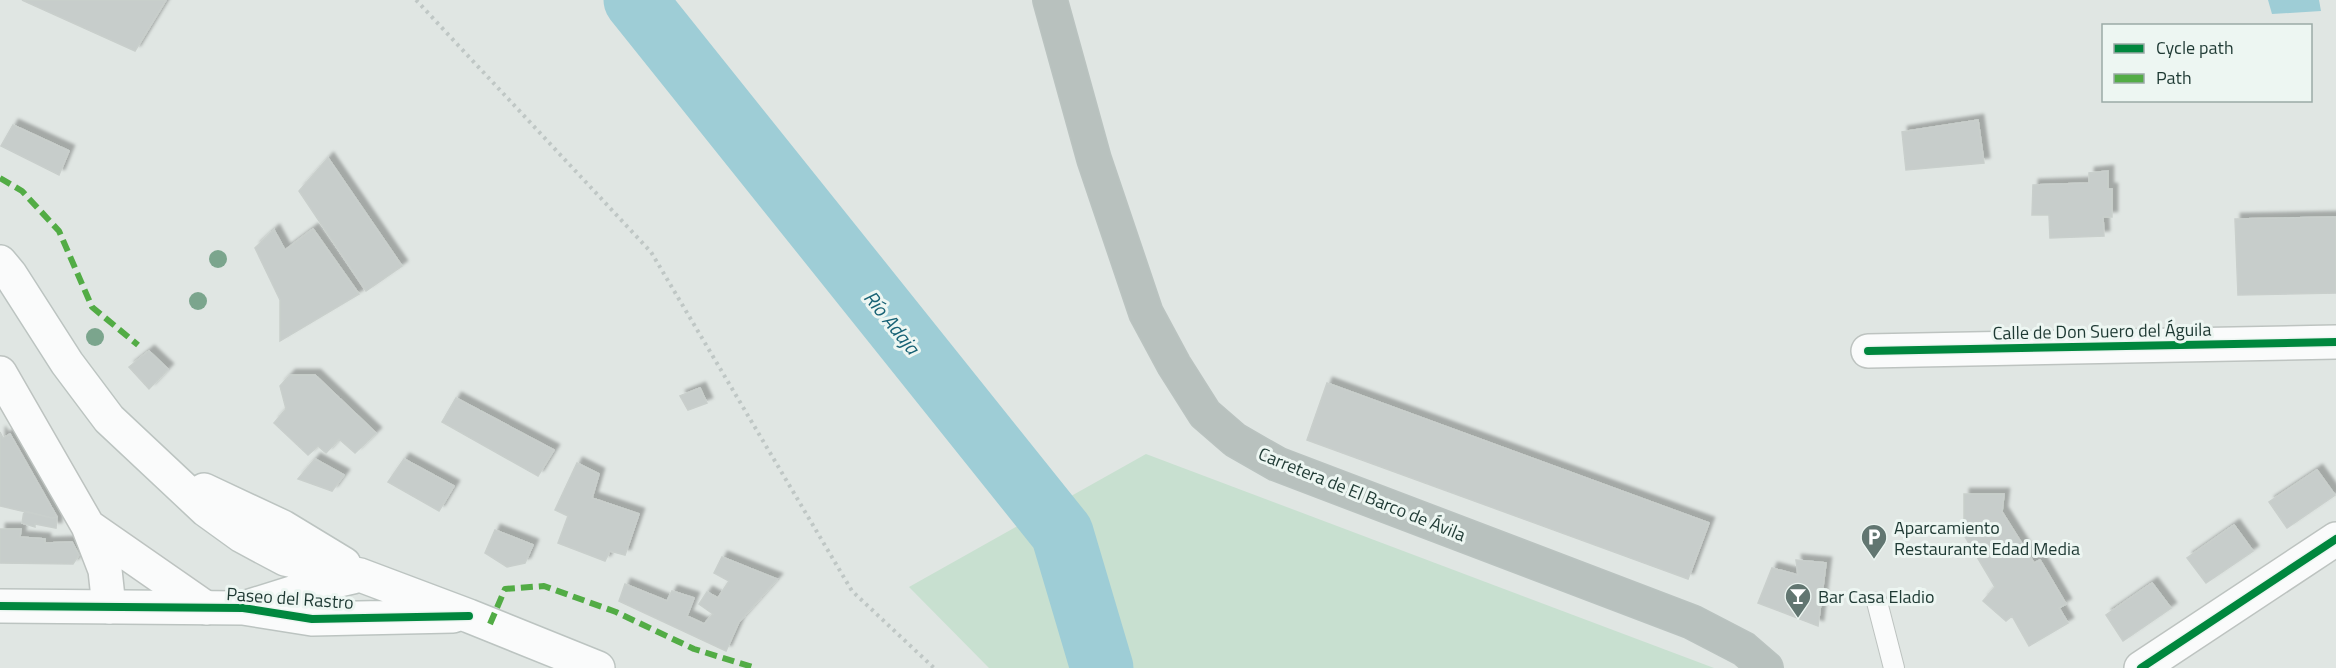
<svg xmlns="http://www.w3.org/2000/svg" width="2336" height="668" viewBox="0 0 2336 668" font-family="'Titillium Web',sans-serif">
  <defs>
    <filter id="shadow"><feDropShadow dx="5.5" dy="-5.5" stdDeviation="1.5" flood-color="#0004"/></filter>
  </defs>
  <rect width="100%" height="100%" fill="#e0e6e3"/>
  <!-- green -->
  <path fill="#c8e0d0" d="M1146,454L1714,668H989L909,587Z"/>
  <!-- water -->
  <path fill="#9ecdd6" d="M2268,0H2319L2321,11L2272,14Z"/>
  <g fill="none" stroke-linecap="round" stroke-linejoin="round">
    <!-- river -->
    <path stroke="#9ecdd6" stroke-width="63" d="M635,0L1062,533L1102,668"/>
  </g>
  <!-- building -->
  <path fill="#c7cdcb" stroke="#c9cfcc" stroke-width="1.5" filter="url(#shadow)" d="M22,0H166L135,51Z
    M1978,120L1984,163L1906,170L1902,132Z
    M13,125L69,151L59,175L1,146Z
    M328,158L402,266L366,291L299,191Z
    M2108,171V189H2112V217H2103L2104,236L2050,238L2049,215H2032L2033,185L2089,183V173Z
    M2336,217V293L2238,295L2235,219Z
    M313,229L359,294L280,341V300L255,248L274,230L285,250Z
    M149,351L168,369L149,389L129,367Z
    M290,375H315L376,433L355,453L339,439L326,453L318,446L308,455L274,423L286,409L280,386Z
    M1327,383L1709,523L1688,579L1307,440Z
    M700,388L707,403L688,410L680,396Z
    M456,398L554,450L538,476L442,422Z
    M0,432L3,438L10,434L57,517L52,518L0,506Z
    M315,459L344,475L332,491L298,479Z
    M404,459L454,486L439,511L388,482Z
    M577,463L599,474L592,498L639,514L625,555L610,551L605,561L558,543L568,516L555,510Z
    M2317,470L2335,495L2287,528L2269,502Z
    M1964,494H2004L2002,512L2034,563L2040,560L2066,604L2059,608L2068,623L2029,646L2012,616L2006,621L1983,601L1995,587L1964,535Z
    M24,511L52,518L57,517L56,528L35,524V527L22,523Z
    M2234,525L2253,551L2206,583L2187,558Z
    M0,529H21L20,537L45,539V543L72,542L79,555L73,564L0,563Z
    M495,530L533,545L525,563L507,567L485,553Z
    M722,557L777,579L739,622L726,651L619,601L625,584L667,601L672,591L694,598L687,616L704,624L713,614L699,604L707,592L718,598L729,581L714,573Z
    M1796,560L1826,563L1818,626L1758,603L1772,568L1798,575Z
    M2152,583L2171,608L2123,641L2106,615Z"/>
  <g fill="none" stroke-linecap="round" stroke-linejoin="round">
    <!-- lane casing -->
    <g stroke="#bdc3c0" stroke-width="22">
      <path id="lane" d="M1877,602L1894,668"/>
    </g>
    <!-- street casing -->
    <g stroke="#bdc3c0" stroke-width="36">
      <path id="street" d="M1868,351L2336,342
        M0,373L88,526L105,570L109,607
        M88,526L206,608
        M2141,668L2336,539"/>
    </g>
    <!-- secondary casing -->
    <g stroke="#bcc4c1" stroke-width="36">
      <path id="secondary" d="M0,262L10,274L67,363L109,419L206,510L242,536L285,559L360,575L469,616L598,668
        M204,490L283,527L344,564
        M0,606L243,608L312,619L453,616
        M250,606L314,586L353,577"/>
    </g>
    <!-- highway casing -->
    <g stroke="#bac3c0" stroke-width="36">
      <path id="highway" d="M1050,0L1094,159L1146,313L1174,365L1205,414L1235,440L1277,464L1692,622L1744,649L1766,668"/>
    </g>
    <!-- path -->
    <path stroke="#bfc7c5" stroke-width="4" stroke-dasharray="3 4.5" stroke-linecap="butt" d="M416,0L651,252L852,591L934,668"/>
    <!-- lane -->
    <use href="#lane" stroke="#fafbfb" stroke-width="20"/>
    <!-- street -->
    <use href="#street" stroke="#fafbfb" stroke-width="33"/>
    <!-- secondary -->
    <use href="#secondary" stroke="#fafbfb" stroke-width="33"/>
    <!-- highway -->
    <use href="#highway" stroke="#b8c1be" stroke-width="33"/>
    <!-- quiet -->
    <path stroke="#52ac45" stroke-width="6" stroke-dasharray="12 6" stroke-linecap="butt" d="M0,178L22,191L59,231L92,307L138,345
      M490,624L505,589L544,586L616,612L694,649L756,668"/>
    <!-- cycleway casing -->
    <g stroke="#edf6f2" stroke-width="11">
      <path id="cycleway" d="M1868,351L2336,342
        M0,606L243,608L312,619L469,616
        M2141,668L2336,539"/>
    </g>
    <!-- cycleway -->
    <use href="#cycleway" stroke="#00873e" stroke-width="8"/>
  </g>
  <!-- trees -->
  <g fill="#7ba58d">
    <circle cx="218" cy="259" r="9"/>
    <circle cx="198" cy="301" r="9"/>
    <circle cx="95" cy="337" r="9"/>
  </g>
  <!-- icons -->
  <defs>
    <g id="parking-pin" transform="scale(1.35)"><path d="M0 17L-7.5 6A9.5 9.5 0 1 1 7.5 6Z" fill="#627671" stroke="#edf6f2"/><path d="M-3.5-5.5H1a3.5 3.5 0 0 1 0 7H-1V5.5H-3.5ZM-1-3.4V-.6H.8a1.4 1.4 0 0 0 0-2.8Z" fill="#fff"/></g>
    <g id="bar-pin" transform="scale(1.35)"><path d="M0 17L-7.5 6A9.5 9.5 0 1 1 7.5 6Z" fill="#627671" stroke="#edf6f2"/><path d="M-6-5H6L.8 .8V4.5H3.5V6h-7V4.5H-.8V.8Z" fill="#fff"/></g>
  </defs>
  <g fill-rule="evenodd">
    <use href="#parking-pin" x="1874" y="537"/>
    <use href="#bar-pin" x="1798" y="596"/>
  </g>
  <g text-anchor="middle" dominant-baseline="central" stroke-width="6" stroke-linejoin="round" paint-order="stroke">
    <!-- street labels -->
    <g font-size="18" fill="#1e3933" stroke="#edf6f2">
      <text transform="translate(2102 331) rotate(-1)">Calle de Don Suero del Águila</text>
      <text transform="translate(1362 494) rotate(22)">Carretera de El Barco de Ávila</text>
      <text transform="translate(290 598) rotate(4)">Paseo del Rastro</text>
    </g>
    <!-- poi labels -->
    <g font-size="18" fill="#1e3933" stroke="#edf6f2" text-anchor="start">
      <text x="1894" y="527">Aparcamiento<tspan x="1894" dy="21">Restaurante Edad Media</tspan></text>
      <text x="1818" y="596">Bar Casa Eladio</text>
    </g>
    <!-- water labels -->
    <g font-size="20" font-style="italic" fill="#186275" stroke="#edf6f2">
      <text transform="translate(892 322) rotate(51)">Río Adaja</text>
    </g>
  </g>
  <!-- legend -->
  <rect x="2102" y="24" width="210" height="78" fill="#edf6f2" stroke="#9aaaa6" stroke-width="1.5"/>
  <rect x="2114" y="44" width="30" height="9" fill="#00873e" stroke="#9aaaa6" stroke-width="1.5"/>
  <text x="2156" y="54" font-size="18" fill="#1e3933">Cycle path</text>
  <rect x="2114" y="74" width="30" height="9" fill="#52ac45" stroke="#9aaaa6" stroke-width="1.5"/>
  <text x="2156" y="84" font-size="18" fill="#1e3933">Path</text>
</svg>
